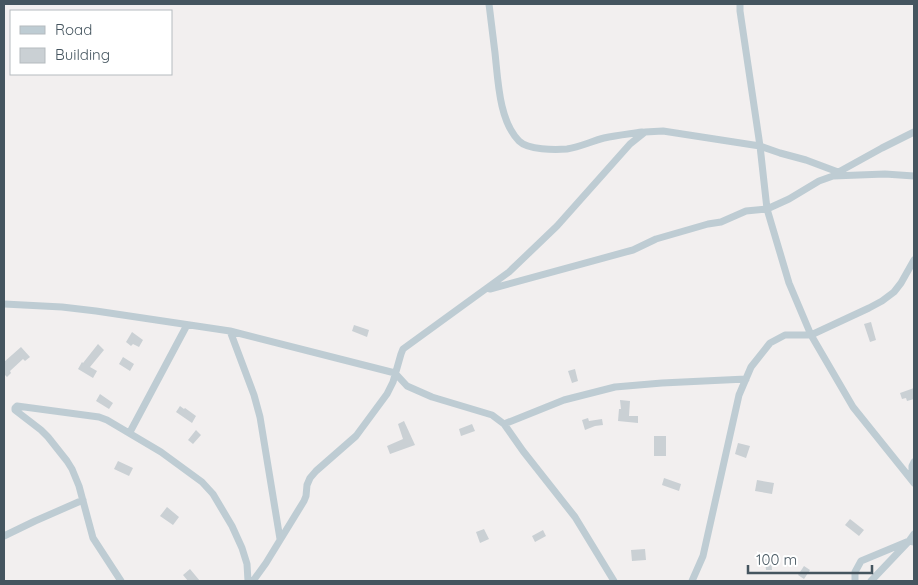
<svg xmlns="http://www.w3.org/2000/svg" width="918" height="585" viewBox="0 0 918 585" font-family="Quicksand,sans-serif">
  <rect width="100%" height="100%" fill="#f2efef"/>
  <!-- building -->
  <path fill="#cad0d4" d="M871,322L876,340L870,342L864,324Z
    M354,325L369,330L367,337L352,331Z
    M132,332L143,340L139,347L133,344L131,346L126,342Z
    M98,344L104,350L90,367L97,371L93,378L78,369L82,362L83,363Z
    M21,347L30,357L25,361L23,359L10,371L11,373L7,377L5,375L4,376V362Z
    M123,357L134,364L130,371L119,364Z
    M575,369L578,381L572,383L568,371Z
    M914,388V399L907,401L906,398L902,399L900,393Z
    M100,394L113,403L109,409L96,401Z
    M620,400L630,401L629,416H638V423L618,421L619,409H621Z
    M180,406L184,409L185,408L196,416L192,423L176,412Z
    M588,418L589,421L602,419L603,425L595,426L585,430L582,420Z
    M404,421L415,445L390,454L387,446L403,439L398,424Z
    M472,424L475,431L461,436L459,429Z
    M196,430L201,435L193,444L188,440Z
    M654,436H666V456H654Z
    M738,443L750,446L746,458L735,454Z
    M118,461L133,468L129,476L114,469Z
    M664,478L681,484L679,491L662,485Z
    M757,480L774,483L772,494L755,491Z
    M167,507L179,517L173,525L160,516Z
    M850,519L864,530L859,536L845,525Z
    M484,529L489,539L480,543L476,532Z
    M543,530L546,536L535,542L532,536Z
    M645,549L646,560L632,561L631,550Z
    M765,559H771L772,570H766Z
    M804,566L810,570L804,579L798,575Z
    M190,569L200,581H188L183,575Z"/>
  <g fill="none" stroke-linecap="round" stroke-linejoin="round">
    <!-- street -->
    <path stroke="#beccd3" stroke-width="7" d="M489,4C491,20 493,37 495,53C498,80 499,121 519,141C528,150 555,150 567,149C580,147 592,141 604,138C617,135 629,134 642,132
      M740,4V11L760,146L767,209L789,283L811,335L853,407L914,483
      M835,174L882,148L914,132
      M490,289L633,250L656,239L708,224L721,222L746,211L767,209L789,199L819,181L833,176L885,174L914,176
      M4,304L62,307L96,311L230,331L395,373L407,386L432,397L492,415L504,424L523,451L575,517L614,581
      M230,331L254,395L260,417L280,539
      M504,424L564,400L615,387L662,383L746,379
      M130,432L187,325
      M912,480V466L914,462
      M4,536L35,521L83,500
      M121,581L93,538L79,486L72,469L67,461L48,437L41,430L15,410V408L17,406L99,417L107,420L161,452L202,482L213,494L232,526L242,548L247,564L248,581
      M253,581L266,563L304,501L306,496L307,485L310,478L316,471L356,436L387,394L393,382L401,354L403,349L509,272L557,226L630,144L645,132L663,131L760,146L780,153L806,160L838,172
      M692,581L703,556L739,395L751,367L770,343L785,335H811L869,308L882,301L894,292L901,283L914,260
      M855,581V572L861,561L909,541L914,542
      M871,581L909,541L914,534"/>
  </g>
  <!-- border -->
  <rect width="918" height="585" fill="none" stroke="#45555f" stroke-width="10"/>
  <!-- legend -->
  <rect x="10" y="10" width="162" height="65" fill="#ffffff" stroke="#b5bbbf"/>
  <rect x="20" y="26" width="25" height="8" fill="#beccd3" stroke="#b5bbbf"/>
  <text x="55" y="35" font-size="15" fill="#45555f">Road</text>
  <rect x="20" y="48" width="25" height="15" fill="#cad0d4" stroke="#b5bbbf"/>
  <text x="55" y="60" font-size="15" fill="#45555f">Building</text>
  <!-- scale -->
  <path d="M748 565v8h124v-8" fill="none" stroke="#45555f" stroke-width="2.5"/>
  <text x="756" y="565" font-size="15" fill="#45555f" stroke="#ffffff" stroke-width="4" paint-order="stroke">100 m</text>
</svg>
